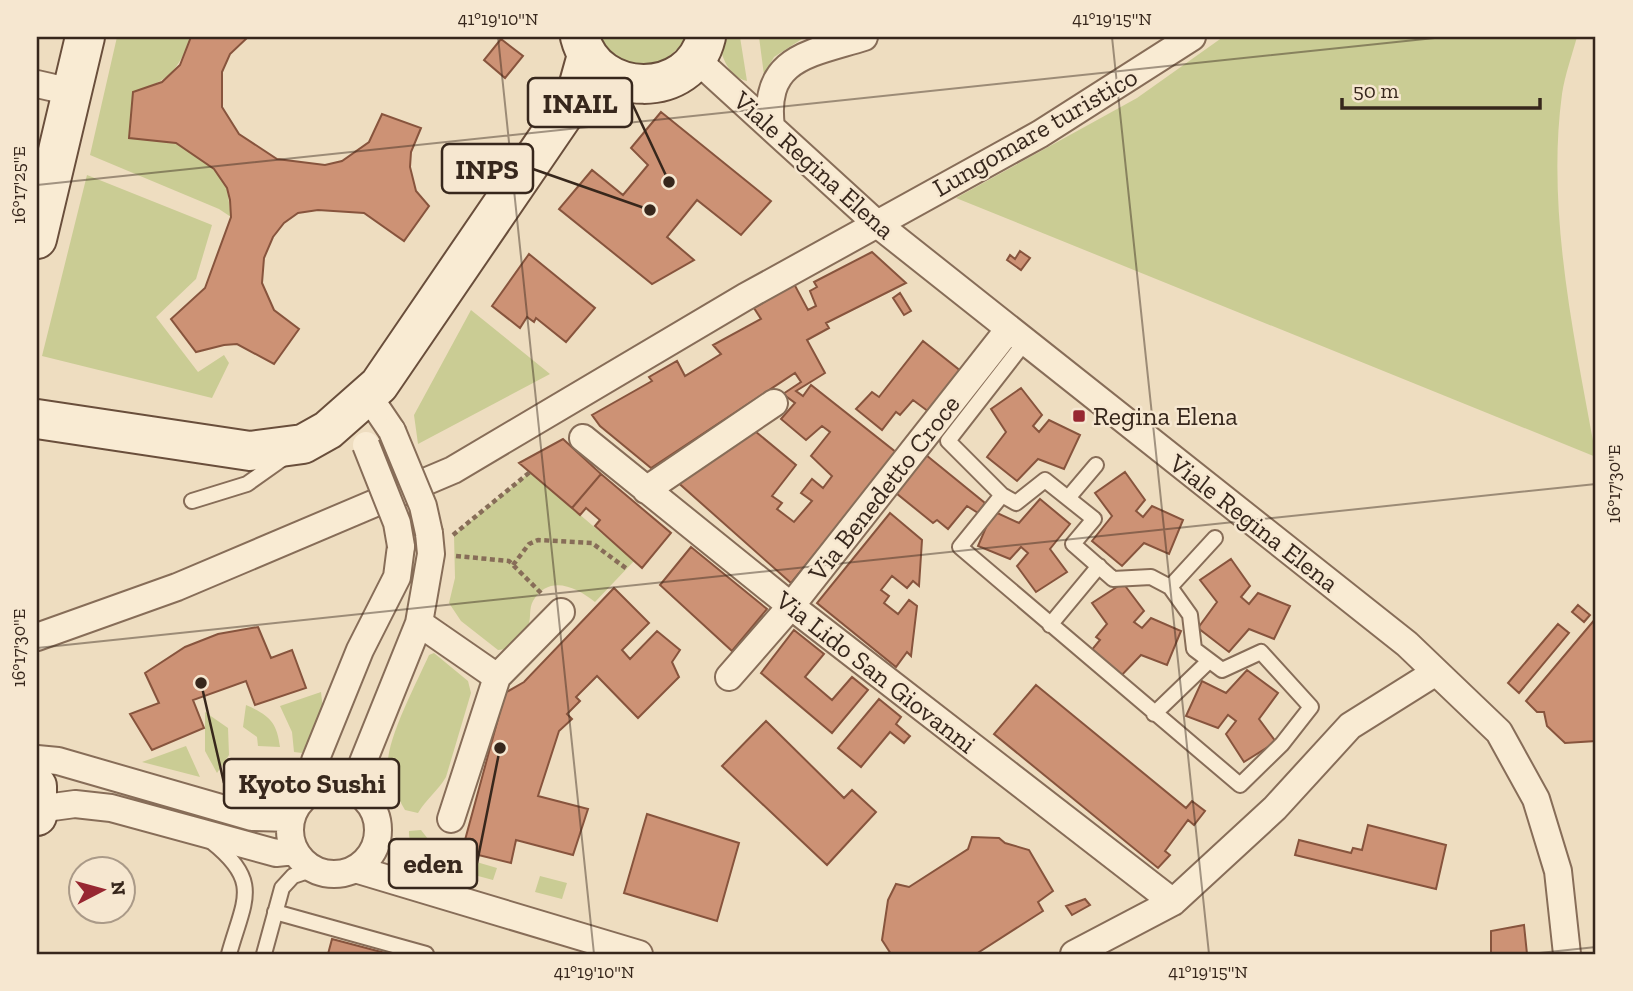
<svg xmlns="http://www.w3.org/2000/svg" width="1633" height="991" viewBox="0 0 1633 991" font-family="'Zilla Slab',serif">
  <rect width="100%" height="100%" fill="#eeddc0"/>
  <!-- green -->
  <path fill="#cacc94" d="M117,37H191C177,72 170,80 134,92L129,137L176,143L214,169L227,188L231,217L219,209L90,155Z
    M599,37H687C665,71 616,82 599,37Z
    M718,37H740L747,81C727,76 721,55 718,37Z
    M759,37H805L774,57L764,75Z
    M1223,37H1577C1572,55 1565,75 1562,94C1546,213 1575,341 1596,457L956,198L1137,98Z
    M87,175L212,225L196,279L156,317L198,372L224,355L229,363L212,398L42,356Z
    M471,310L550,374L418,444L414,415Z
    M530,472L634,561L595,602C576,587 549,574 533,601C529,608 531,616 529,623C526,632 514,642 507,649L498,650L461,621L449,603L455,578L454,535Z
    M434,653L468,681L471,693L446,777C438,791 426,799 418,813L405,810C397,796 389,781 388,764C387,738 418,680 429,655Z
    M321,692L323,710L302,753L294,752L292,732L280,706Z
    M246,705C269,715 277,722 280,747L258,746L257,737L243,727Z
    M205,712L228,728L229,755L217,773L205,751Z
    M186,746L200,777L142,762Z
    M257,758L291,780C275,799 260,797 238,791L236,761Z
    M421,830L428,839L446,847L441,865C426,858 408,851 409,831Z
    M456,856L497,868L493,880L452,869Z
    M540,876L567,883L562,899L535,892Z"/>
  <!-- building -->
  <path fill="#cd9275" stroke="#87543d" stroke-width="2" d="M191,37H248L230,54L222,72V107L239,134L277,159L325,165L342,161L369,142L382,114L421,128L411,152L410,167L416,191L429,206L404,241L364,213L318,210L298,213L284,223L273,237L264,258L262,283L274,310L299,329L274,364L237,344L224,345L196,352L171,319L205,288L231,217L230,200L227,188L214,169L176,143L129,138L133,92L162,82L180,65Z
    M501,39L523,56L505,78L484,60Z
    M661,112L771,201L741,235L697,200L667,237L694,260L652,284L559,209L592,170L623,195L648,165L631,148Z
    M1020,251L1030,258L1021,270L1007,260L1010,255L1015,259Z
    M872,252L906,283L826,323L829,328L807,340L825,373L796,391L803,396L811,385L897,453L791,583L674,479L750,427L796,465L772,496L782,503L777,509L794,522L812,501L801,493L812,479L823,488L832,476L811,456L830,432L822,426L806,440L781,419L795,403L783,394L801,382L795,373L651,468L600,426L592,415L652,381L649,377L677,361L685,376L721,354L713,345L761,319L754,308L766,301L763,296L792,280L808,310L816,306L810,291L817,287L814,282Z
    M529,254L595,308L566,342L536,318L534,322L527,317L520,328L492,306Z
    M900,293L911,311L904,315L893,298Z
    M923,341L962,372L929,412L913,400L900,415L896,412L882,430L856,409L872,392L879,397Z
    M1021,388L1042,415L1033,426L1039,432L1049,420L1080,435L1064,469L1038,459L1017,481L987,457L1006,432L991,409Z
    M563,439L601,474L572,508L519,463Z
    M926,455L985,503L978,513L967,506L948,529L937,520L933,523L896,493Z
    M1125,472L1145,500L1136,511L1143,517L1152,506L1183,520L1169,554L1144,543L1122,566L1092,541L1112,516L1095,493Z
    M601,474L671,533L642,568L595,526L600,520L586,508L580,515L572,508Z
    M1040,499L1070,524L1050,549L1067,572L1036,592L1017,566L1028,553L1021,547L1010,559L978,546L993,511L1019,523Z
    M890,513L922,540L919,586L913,581L907,588L892,576L881,590L889,596L884,603L898,614L909,600L917,606L911,656L907,652L896,667L817,603Z
    M691,547L767,609L732,651L660,585Z
    M1231,559L1250,586L1241,597L1249,604L1258,593L1290,606L1274,639L1249,629L1229,652L1198,628L1217,602L1200,580Z
    M1123,583L1144,611L1134,622L1142,628L1151,618L1181,631L1167,665L1141,655L1120,677L1090,652L1100,640L1096,637L1107,624L1092,603Z
    M614,588L649,623L622,650L630,659L657,631L680,650L672,662L679,677L638,718L597,676L576,697L580,701L567,714L572,719L559,731L538,796L588,809L573,855L516,840L511,863L462,851L505,693L524,682Z
    M1578,605L1590,615L1584,622L1572,612Z
    M1596,618V741L1565,743L1547,726L1544,712H1537L1526,701Z
    M1558,624L1569,633L1519,693L1508,683Z
    M258,627L271,658L292,650L306,688L255,705L246,681L193,700L204,728L152,750L130,714L159,703L145,673L185,647L218,634Z
    M794,630L824,654L805,677L832,700L852,677L868,690L832,733L761,673Z
    M1247,670L1278,693L1259,719L1276,742L1244,762L1226,734L1236,721L1228,715L1218,728L1186,716L1202,681L1226,693Z
    M1036,685L1186,808L1192,801L1205,811L1194,825L1188,820L1165,851L1170,855L1158,868L994,734Z
    M879,699L901,717L896,724L910,736L904,743L890,732L861,767L838,748Z
    M766,721L844,798L852,790L876,812L827,865L722,766Z
    M647,814L739,843L717,921L624,893Z
    M1368,825L1446,845L1436,889L1295,855L1299,840L1351,853L1353,848L1362,850Z
    M972,837L999,838L1005,843L1029,850L1053,891L1038,902L1043,911L976,954H891L882,940L888,900L896,884L909,887L968,849Z
    M1085,899L1090,905L1072,915L1066,906Z
    M1524,925L1527,954H1491V931Z
    M332,939L389,954H328Z"/>
  <g fill="none" stroke-linecap="round" stroke-linejoin="round">
    <!-- lane casing -->
    <g stroke="#876d58" stroke-width="18">
      <path id="lane" d="M1002,495L960,547L1240,785L1282,744L1311,707L1261,652L1222,670L1194,649L1190,615L1170,587L1151,577L1113,579L1073,544L1094,519L1045,480L1016,503L1002,495L948,441L1025,342
        M1068,498L1096,465
        M192,501L247,484L285,457
        M1170,587L1215,538
        M1050,625L1099,566
        M1154,714L1209,661
        M212,842C262,882 244,900 229,954
        M275,912L426,954
        M264,954L282,888L293,876L314,869"/>
    </g>
    <!-- street casing -->
    <g stroke="#876d58" stroke-width="30">
      <path id="street" d="M696,59L876,223L1407,644L1499,732L1536,799L1558,871L1567,954
        M37,84L72,92
        M771,127C762,57 810,54 864,37
        M369,397L392,431
        M583,438L791,606L1173,902
        M646,490L774,403
        M419,623L497,677
        M37,637L177,587L453,470L745,297L1040,134L1192,37
        M729,677L791,606L1009,329
        M37,759L58,761L252,817L291,818
        M290 830a44 44 0 1 1 88 0a44 44 0 1 1-88 0Z
        M316,789L315,761L360,650L397,577L401,546
        M361,795L363,762L419,623L431,554L429,533
        M38,809L75,804L111,808L276,853L295,851
        M451,819L497,677L561,612
        M355,869L639,954
        M1074,954L1173,902L1275,808L1350,726L1436,672"/>
    </g>
    <!-- secondary casing -->
    <g stroke="#694e3b" stroke-width="42">
      <path id="secondary" d="M580,37C596,99 691,100 706,37
        M37,239L85,37
        M37,419L250,451L303,444L328,430L379,385L575,98L587,55
        M37,786V816"/>
    </g>
    <!-- path -->
    <path stroke="#876d58" stroke-width="4.5" stroke-dasharray="5 3.5" stroke-linecap="butt" d="M453,535L530,472
      M456,556L509,561L542,594
      M513,565L529,544L538,540L592,543L627,569"/>
    <!-- lane -->
    <use href="#lane" stroke="#f9ebd3" stroke-width="14"/>
    <!-- street -->
    <use href="#street" stroke="#f9ebd3" stroke-width="26"/>
    <!-- secondary -->
    <use href="#secondary" stroke="#f9ebd3" stroke-width="38"/>
    <!-- street-bridge casing -->
    <g stroke="#876d58" stroke-width="30" stroke-linecap="butt">
      <path id="street-bridge" d="M392,431L423,506L429,533
        M366,445L397,523L401,546"/>
    </g>
    <!-- street-bridge -->
    <use href="#street-bridge" stroke="#f9ebd3" stroke-width="26"/>
  </g>
  <!-- ticks -->
  <path fill="none" stroke="#37271c" stroke-width="2" stroke-opacity="0.45" d="M498,37L594,954M1112,37L1209,954M37,185L1444,37M37,648L1596,484M1530,954L1596,947"/>
  <!-- markers -->
  <rect fill="#972731" stroke="#f6e7d0" stroke-width="2.5" x="1072" y="409" width="14" height="14" rx="3.5"/>
  <g text-anchor="middle" dominant-baseline="central" stroke-width="5" stroke-linejoin="round" paint-order="stroke">
    <!-- street labels -->
    <g font-size="26" fill="#37271c" stroke="#f6e7d0">
      <text transform="translate(1035 132) rotate(-30)">Lungomare turistico</text>
      <text transform="translate(814 165) rotate(42)">Viale Regina Elena</text>
      <text transform="translate(884 488) rotate(-52)">Via Benedetto Croce</text>
      <text transform="translate(1254 523) rotate(38)">Viale Regina Elena</text>
      <text transform="translate(876 672) rotate(38)">Via Lido San Giovanni</text>
    </g>
    <!-- poi labels -->
    <g font-size="26" fill="#37271c" stroke="#f6e7d0" text-anchor="start">
      <text x="1093" y="416">Regina Elena</text>
    </g>
  </g>
  <!-- callouts -->
  <path fill="none" stroke="#37271c" stroke-width="2.5" d="M669 182L632 103M650 210L533 169M201 683L224 783M500 748L477 863"/>
  <g fill="#37271c" stroke="#f6e7d0" stroke-width="2.5">
    <circle cx="669" cy="182" r="7"/>
    <circle cx="650" cy="210" r="7"/>
    <circle cx="201" cy="683" r="7"/>
    <circle cx="500" cy="748" r="7"/>
  </g>
  <g fill="#f6e7d0" stroke="#37271c" stroke-width="2.5">
    <rect x="528" y="78" width="104" height="49" rx="7"/>
    <rect x="442" y="144" width="91" height="49" rx="7"/>
    <rect x="224" y="759" width="175" height="49" rx="7"/>
    <rect x="389" y="839" width="88" height="49" rx="7"/>
  </g>
  <g font-size="28" text-anchor="middle" font-weight="bold" fill="#37271c">
    <text x="580" y="113">INAIL</text>
    <text x="487" y="179">INPS</text>
    <text x="312" y="793">Kyoto Sushi</text>
    <text x="433" y="873">eden</text>
  </g>
  <!-- border -->
  <rect width="1633" height="991" fill="none" stroke="#f6e7d0" stroke-width="77"/>
  <!-- north arrow -->
  <g transform="translate(102 890) rotate(84)"><circle r="33" fill="#f6e7d0" stroke="#aa9a88" stroke-width="2"/>
  <path d="M0-5L12 26L0 18L-12 26Z" fill="#972731"/>
  <text y="-10" font-size="19" font-weight="bold" text-anchor="middle" fill="#37271c">N</text>
  </g>
  <!-- scale -->
  <path d="M1342 98v10h198v-10" fill="none" stroke="#37271c" stroke-width="3.5"/>
  <text x="1353" y="98" font-size="21" fill="#37271c" stroke="#f6e7d0" stroke-width="5" paint-order="stroke">50 m</text>
  <rect x="38" y="38" width="1556" height="915" fill="none" stroke="#37271c" stroke-width="2.5"/>
  <g font-size="18" text-anchor="middle" fill="#37271c">
    <text x="498" y="25">41°19'10"N</text>
    <text x="1112" y="25">41°19'15"N</text>
    <text transform="translate(19 185) rotate(-90)" y="6">16°17'25"E</text>
    <text transform="translate(1614 484) rotate(-90)" y="6">16°17'30"E</text>
    <text transform="translate(19 648) rotate(-90)" y="6">16°17'30"E</text>
    <text x="594" y="978">41°19'10"N</text>
    <text x="1208" y="978">41°19'15"N</text>
  </g>
</svg>
